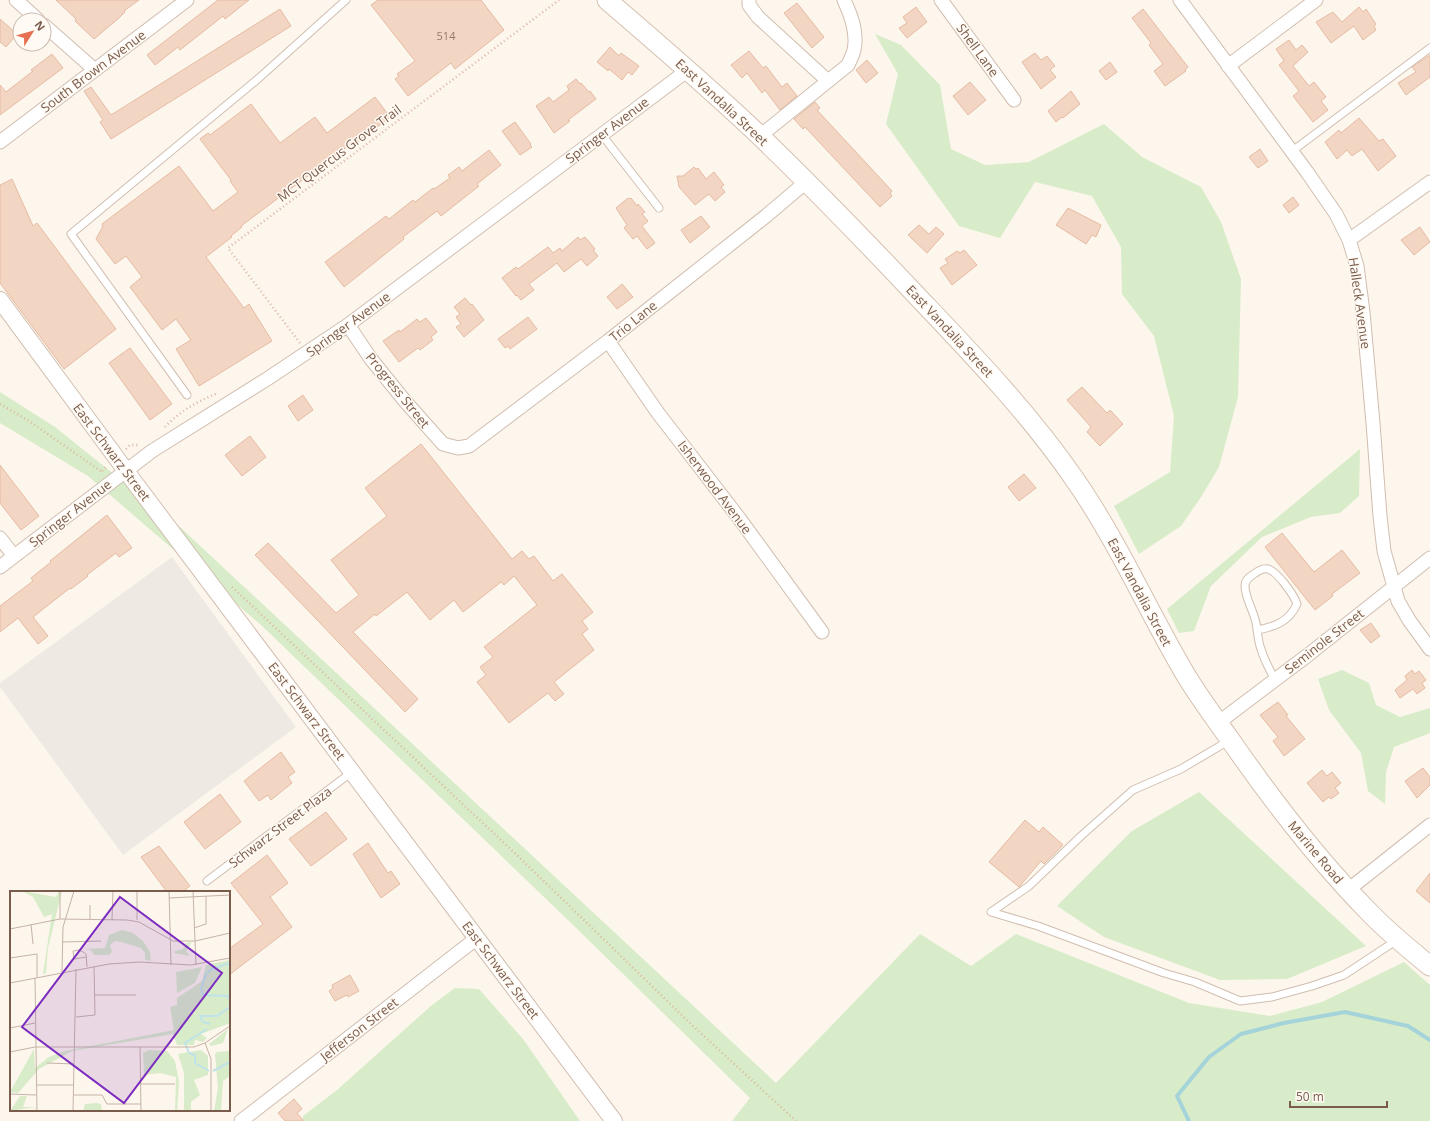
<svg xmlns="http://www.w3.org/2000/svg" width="1430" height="1121" viewBox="0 0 1430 1121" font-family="'Open Sans',sans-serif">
  <rect width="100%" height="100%" fill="#fdf6ec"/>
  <!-- industrial -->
  <path fill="#efe9e4" d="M172,557L296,727L123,855L0,687V683Z"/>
  <!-- green -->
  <path fill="#d8ecc9" d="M875,34L901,45L940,85L951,149L985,165L1029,162L1104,124L1142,157L1201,187L1221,222L1241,279L1238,397L1219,467L1201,497L1181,526L1139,554L1114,506L1170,472L1174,416L1154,336L1122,294L1121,247L1092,196L1035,182L1000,238L959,226L886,124L898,74Z
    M0,392L55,427L181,528L776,1083L920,934L971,966L1016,934L1189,1003L1270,1016L1322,1002L1404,962L1430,985V1121H732L750,1098L569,921L261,625L88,476L0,423Z
    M1360,449L1359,496L1340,513L1311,517L1262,537L1211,586L1194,631L1179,633L1167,609Z
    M1342,670L1369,683L1376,705L1400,717L1430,708V733L1394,747L1386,772L1385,804L1368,791L1361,753L1329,710L1318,679Z
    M1199,792L1366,946L1287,979L1220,980L1104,937L1057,906L1132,831Z
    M455,988L479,989L523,1039L580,1121H303V1116L337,1090L432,1005Z"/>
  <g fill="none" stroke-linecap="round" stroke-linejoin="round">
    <!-- stream -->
    <path stroke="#a5d3da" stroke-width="4" d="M1189,1121L1177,1096L1209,1057L1241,1034L1284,1023L1345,1012L1408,1026L1430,1040"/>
  </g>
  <!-- building -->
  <path fill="#f3d5c3" stroke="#e6bba3" d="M56,0H139L124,11L125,12L119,18L94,39L75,21L76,19Z
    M218,0H249L225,19L223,16L180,50L178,47L155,65L147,55Z
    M378,0H481L504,30L455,69L451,63L408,96L395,79L399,76L397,74L415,61L371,5Z
    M797,3L824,37L812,48L784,13Z
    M916,7L927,22L907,38L899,28L907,23L903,17Z
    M1359,7L1363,12L1366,9L1376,24L1374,26L1376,30L1363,40L1354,26L1331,43L1316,22L1333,12L1342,22Z
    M280,9L291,26L111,139L100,122L103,120L84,91L91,87L111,115Z
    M1143,9L1188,67L1185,70L1186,71L1165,86L1154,71L1163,64L1149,45L1151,43L1132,18Z
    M0,19L17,34L6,47L0,42Z
    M1289,40L1296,50L1302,45L1308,52L1293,66L1309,86L1314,82L1326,97L1321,101L1328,110L1313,122L1293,96L1299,91L1279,65L1284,61L1276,49Z
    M610,47L619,56L621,53L639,66L632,75L628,72L622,80L609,69L608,71L597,62Z
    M749,51L763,68L766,66L782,87L787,83L797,96L780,110L765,90L762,93L747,73L742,78L731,65Z
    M1035,53L1041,60L1047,56L1055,66L1050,70L1056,77L1041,89L1022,62Z
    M52,54L63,68L0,115V85L6,92L33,71L31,70Z
    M1430,55V77L1406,95L1398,83L1416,72L1412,67Z
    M867,60L878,73L866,83L856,70Z
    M1110,62L1117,72L1106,80L1099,71Z
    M576,79L580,84L581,83L589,92L590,91L596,99L568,120L570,121L554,133L536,106L549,97L553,102L569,90L567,86Z
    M970,82L986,100L968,115L953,96Z
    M1071,91L1080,104L1063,118L1062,117L1056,122L1048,111Z
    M375,97L390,117L354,145L352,143L241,226L242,227L231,236L232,237L206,257L244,308L249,304L272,341L199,386L176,349L191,340L176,319L162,330L130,287L142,277L126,256L115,264L96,239L103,226L102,224L179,166L213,211L238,192L230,181L231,180L200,139L208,133L210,135L251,104L280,143L315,117L327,133Z
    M815,102L820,108L817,110L892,191L890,193L892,196L880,207L805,127L803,129L794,119Z
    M1359,118L1379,141L1383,139L1396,156L1378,171L1362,149L1352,156L1347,150L1337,159L1325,142L1339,130L1341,133Z
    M515,122L531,144L530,145L532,147L520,155L502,131Z
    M1260,149L1268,161L1258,168L1249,157Z
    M489,150L501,165L477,184L479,186L441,216L437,211L403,237L404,239L344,287L325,262L386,216L389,219L413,200L415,202L433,188L434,189L450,178L448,175L459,167L462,171Z
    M694,167L696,169L698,168L706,179L714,172L724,185L721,187L725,192L715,201L709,194L695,205L679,187L677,176H683Z
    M12,179L33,226L37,223L116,329L64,369L0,283V185Z
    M1293,197L1299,205L1289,213L1283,205Z
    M628,198L629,199L631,198L637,206L638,204L645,212L642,214L648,221L642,226L655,243L647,249L637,236L633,239L624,228L627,225L616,208Z
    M1068,208L1101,225L1096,237L1092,235L1086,244L1056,225Z
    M701,216L710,227L690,243L681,230Z
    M919,225L929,234L936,227L944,234L927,253L908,235Z
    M1420,227L1430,242L1414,255L1401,240Z
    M578,237L580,240L585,237L595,249L593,250L598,256L587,266L581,259L564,272L557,263L529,284L534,290L521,300L517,295L516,296L502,278L516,267L518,269L548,247L553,253L560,248L562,251Z
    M964,250L977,265L952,285L940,268L948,263L945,259L957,251L960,253Z
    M622,284L633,297L617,309L607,297Z
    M465,298L471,305L472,304L484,320L464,337L456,327L461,324L456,317L460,314L454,307Z
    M528,317L537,329L510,349L508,346L505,348L498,339Z
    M426,318L437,332L431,337L433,340L420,350L418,348L399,362L383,341L399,330L400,332L417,319L420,322Z
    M130,348L172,404L150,420L109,363Z
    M1082,387L1107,413L1110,410L1123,424L1100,446L1087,432L1091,427L1067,400Z
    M303,395L313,410L298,421L288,406Z
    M250,436L266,457L242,476L225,455Z
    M421,444L512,559L522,551L529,559L534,556L553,581L562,574L593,612L582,621L588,629L582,634L594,650L554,682L564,694L555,701L548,693L509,723L477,682L486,675L480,667L493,657L484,647L537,605L514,576L504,585L501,582L463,612L454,600L430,620L407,592L376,616L375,614L353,632L418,699L405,712L255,555L268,543L336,613L359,595L331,560L387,516L365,488Z
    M0,465L39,516L21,530L0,503Z
    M1024,474L1036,488L1019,501L1008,487Z
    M107,515L132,548L119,557L116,553L87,575L88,576L71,589L70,588L33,617L48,636L38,644L18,618L0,632V606L33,581L31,578L51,562L50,561Z
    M1282,533L1314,572L1342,550L1360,573L1332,594L1333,596L1315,610L1265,547Z
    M1371,623L1380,636L1371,643L1360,630Z
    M1412,670L1415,674L1419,671L1426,680L1422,683L1425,688L1417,694L1413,689L1400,698L1395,690L1407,680L1405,676Z
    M1278,702L1288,715L1286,716L1305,739L1284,756L1273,741L1278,737L1260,715Z
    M281,752L295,772L288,777L292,783L271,800L268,795L259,801L244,781Z
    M1423,768L1430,777V785L1417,798L1405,781Z
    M1322,770L1327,776L1332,772L1341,783L1335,788L1339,793L1331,799L1329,797L1323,802L1307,783Z
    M220,794L241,822L205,849L184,822Z
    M326,812L347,839L311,866L289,839Z
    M1025,820L1039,832L1043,827L1063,845L1044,864L1041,861L1019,887L989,862Z
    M368,843L388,873L391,871L400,884L381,898L353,854Z
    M159,846L190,886L182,892H167L141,857Z
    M267,855L288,883L270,897L292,927L229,975V949L263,924L231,883Z
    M1430,873V903L1416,891Z
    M350,975L359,991L348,997L347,995L335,1001L329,991L333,988L332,985Z
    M294,1099L302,1109L297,1113L304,1121H285L278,1113Z"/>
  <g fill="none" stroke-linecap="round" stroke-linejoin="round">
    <!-- service casing -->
    <g stroke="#d1beb0" stroke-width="9">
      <path id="service" d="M602,135L659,208
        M1291,152L1430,48
        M187,395L71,234L259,78L346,0
        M1257,630C1274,627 1289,622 1297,604C1294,595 1277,571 1268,569C1263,568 1258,571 1254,574C1249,577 1245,580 1245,586C1245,597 1252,608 1255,619C1258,628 1257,639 1261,649C1264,660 1270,670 1275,680
        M1230,740L1181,769L1133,790L1081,836L1029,886L991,912L1038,926L1164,973L1195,982L1240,1001L1272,997L1312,986L1344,975L1397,940
        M207,881L352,772"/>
    </g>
    <!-- minor casing -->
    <g stroke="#d1beb0" stroke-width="15">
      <path id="minor" d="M16,0L38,20
        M749,0V5L758,17L828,81
        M941,0L1014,100
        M1180,0L1307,172L1336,214L1349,240L1357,266L1363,312L1373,423L1380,516L1384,551L1398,601L1409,620L1430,649
        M44,25L95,70
        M1228,66L1316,0
        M760,136L848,65C850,60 853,55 854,50C858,33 851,15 844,0
        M0,142L187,0
        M1349,240L1430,182
        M348,325L371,359L404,400L443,444L458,448L469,446L608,341L766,216L806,182
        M608,341L658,413L739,518L822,632
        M0,538L14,556
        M0,567L152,451L267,379L348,325L688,70
        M1218,723L1308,655L1430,558
        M1348,890L1430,825
        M241,1121L477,938"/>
    </g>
    <!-- tertiary casing -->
    <g stroke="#d1beb0" stroke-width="18">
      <path id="tertiary" d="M0,300L135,483L614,1121"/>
    </g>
    <!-- secondary casing -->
    <g stroke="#d6c0b0" stroke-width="21">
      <path id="secondary" d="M607,0C659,45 711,89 761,137C815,189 867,243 918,297C973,355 1028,412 1073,477C1116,538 1146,607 1184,672C1198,696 1215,718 1231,741C1272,800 1317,859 1368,911C1387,931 1409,949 1430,966"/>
    </g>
    <!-- path -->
    <path stroke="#d9b8a5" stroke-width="2.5" stroke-dasharray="1 3" stroke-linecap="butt" d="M300,343L228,248L559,0
      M0,404L29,421L102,472
      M165,427C180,411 198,401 218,393
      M126,449L130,445H138
      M102,471L106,467
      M232,587L520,858L692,1025L796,1121"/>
    <!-- service -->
    <use href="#service" stroke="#fff" stroke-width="7"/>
    <!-- minor -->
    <use href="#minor" stroke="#fff" stroke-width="13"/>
    <!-- tertiary -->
    <use href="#tertiary" stroke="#fff" stroke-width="16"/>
    <!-- secondary -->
    <use href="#secondary" stroke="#fff" stroke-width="19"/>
  </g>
  <g text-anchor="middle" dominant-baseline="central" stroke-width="3" stroke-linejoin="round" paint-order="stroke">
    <!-- number labels -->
    <g font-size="11" fill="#987a6a">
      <text x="446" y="35">514</text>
    </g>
    <!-- street labels -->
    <g font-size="13" fill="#7a5c4d" stroke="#fffaf3">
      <text transform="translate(978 50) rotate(54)">Shell Lane</text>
      <text transform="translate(93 71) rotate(-37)">South Brown Avenue</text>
      <text transform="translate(722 102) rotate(43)">East Vandalia Street</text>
      <text transform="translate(607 130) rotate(-37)">Springer Avenue</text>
      <text transform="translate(339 153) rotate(-37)">MCT Quercus Grove Trail</text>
      <text transform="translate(1360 303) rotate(82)">Halleck Avenue</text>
      <text transform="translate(633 321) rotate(-39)">Trio Lane</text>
      <text transform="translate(348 324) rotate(-36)">Springer Avenue</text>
      <text transform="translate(950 331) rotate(47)">East Vandalia Street</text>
      <text transform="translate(398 390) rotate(51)">Progress Street</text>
      <text transform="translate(112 452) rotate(53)">East Schwarz Street</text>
      <text transform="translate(715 487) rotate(53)">Isherwood Avenue</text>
      <text transform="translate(70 513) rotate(-38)">Springer Avenue</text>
      <text transform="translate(1140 592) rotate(62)">East Vandalia Street</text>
      <text transform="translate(1324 641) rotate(-38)">Seminole Street</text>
      <text transform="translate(307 711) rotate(53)">East Schwarz Street</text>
      <text transform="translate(280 827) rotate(-37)">Schwarz Street Plaza</text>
      <text transform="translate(1316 852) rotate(50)">Marine Road</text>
      <text transform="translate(501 970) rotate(53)">East Schwarz Street</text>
      <text transform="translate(359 1029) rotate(-38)">Jefferson Street</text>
    </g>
  </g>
  <!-- overview -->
  <g transform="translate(10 891)">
    <rect width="220" height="220" fill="#fdf6ec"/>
    <path d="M12,0L46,6L49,0H52L38,57L36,82L33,83L42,23L34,26L23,6ZM112,39L123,42L133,50L140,61L141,70L135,69V62L131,57L111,51L105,50L100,54L102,61L99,64H84L81,59L75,58L95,57L99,44ZM182,51L176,60L180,65L164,62L165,60L173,58L176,52ZM220,69V132L191,143L197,147L193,151L185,149L184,154H167L163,143L62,160L29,178L8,202L0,201L24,158L25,177L39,166L55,160L164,139L160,116L167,114V107L192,90L196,74ZM192,76L185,92L167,102L166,81ZM218,138L213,152L201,155L199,153ZM139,159L157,160L165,170L169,191L167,220H165L166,186L150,182L134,184L133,162ZM191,159L198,165V184L184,189L190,204L181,211V220H174V182L168,163ZM220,160V185L213,190L211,220H204L208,197L205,164L206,161ZM10,205H17L13,216H26V220L25,216L0,220ZM87,212L91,213L92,220H73L75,213Z" fill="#d8ecc9"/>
    <path fill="none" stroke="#bfe3e8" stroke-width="2" d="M220,72L202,78L196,83L191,98L193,104L218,105L220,109M200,133L193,131L190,125H207L220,116M197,138L175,152L179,162L185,164V172L199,180M203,180L220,171"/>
    <path fill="none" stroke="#c5b3a7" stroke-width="1" d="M50,0V28M159,0L161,74M183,0L186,74M159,7L220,4M80,14V28M102,29L103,0M127,29V0M21,33L23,53M184,37L196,33V5M0,38L50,28L117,29L129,31L163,50H185L220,42M52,51L91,50M76,66L64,68L63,60L69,59L75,62L76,63L77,76M0,67L27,63V86M52,81L53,36L64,0M25,87L27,220M0,92L99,73L129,71L181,74L220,67M85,104H126M66,126L85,124L84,75M0,137L25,132M195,152L201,168V220M130,156L131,220M0,161L25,156H184L195,152L220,135M37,172L64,173M131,193H165M26,194H64M0,203L26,204M64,204H92L97,213H131M63,220L66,78"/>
    <path fill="#7b2cbf" fill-opacity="0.15" stroke="#7b2cbf" stroke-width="2" d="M110,6L212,82L114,212L12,136Z"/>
    <rect width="220" height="220" fill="none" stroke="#7a5c4d" stroke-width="2"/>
  </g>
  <!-- north arrow -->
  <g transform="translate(32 32) rotate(53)"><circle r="19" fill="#fffaf3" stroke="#cabbb1"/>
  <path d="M0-3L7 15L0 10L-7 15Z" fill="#e76f51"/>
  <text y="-6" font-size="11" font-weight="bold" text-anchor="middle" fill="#7a5c4d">N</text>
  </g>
  <!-- scale -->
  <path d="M1290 1101v6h97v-6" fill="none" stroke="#7a5c4d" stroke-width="2"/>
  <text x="1296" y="1101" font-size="12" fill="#7a5c4d" stroke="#fffaf3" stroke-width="3" paint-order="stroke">50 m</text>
</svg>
